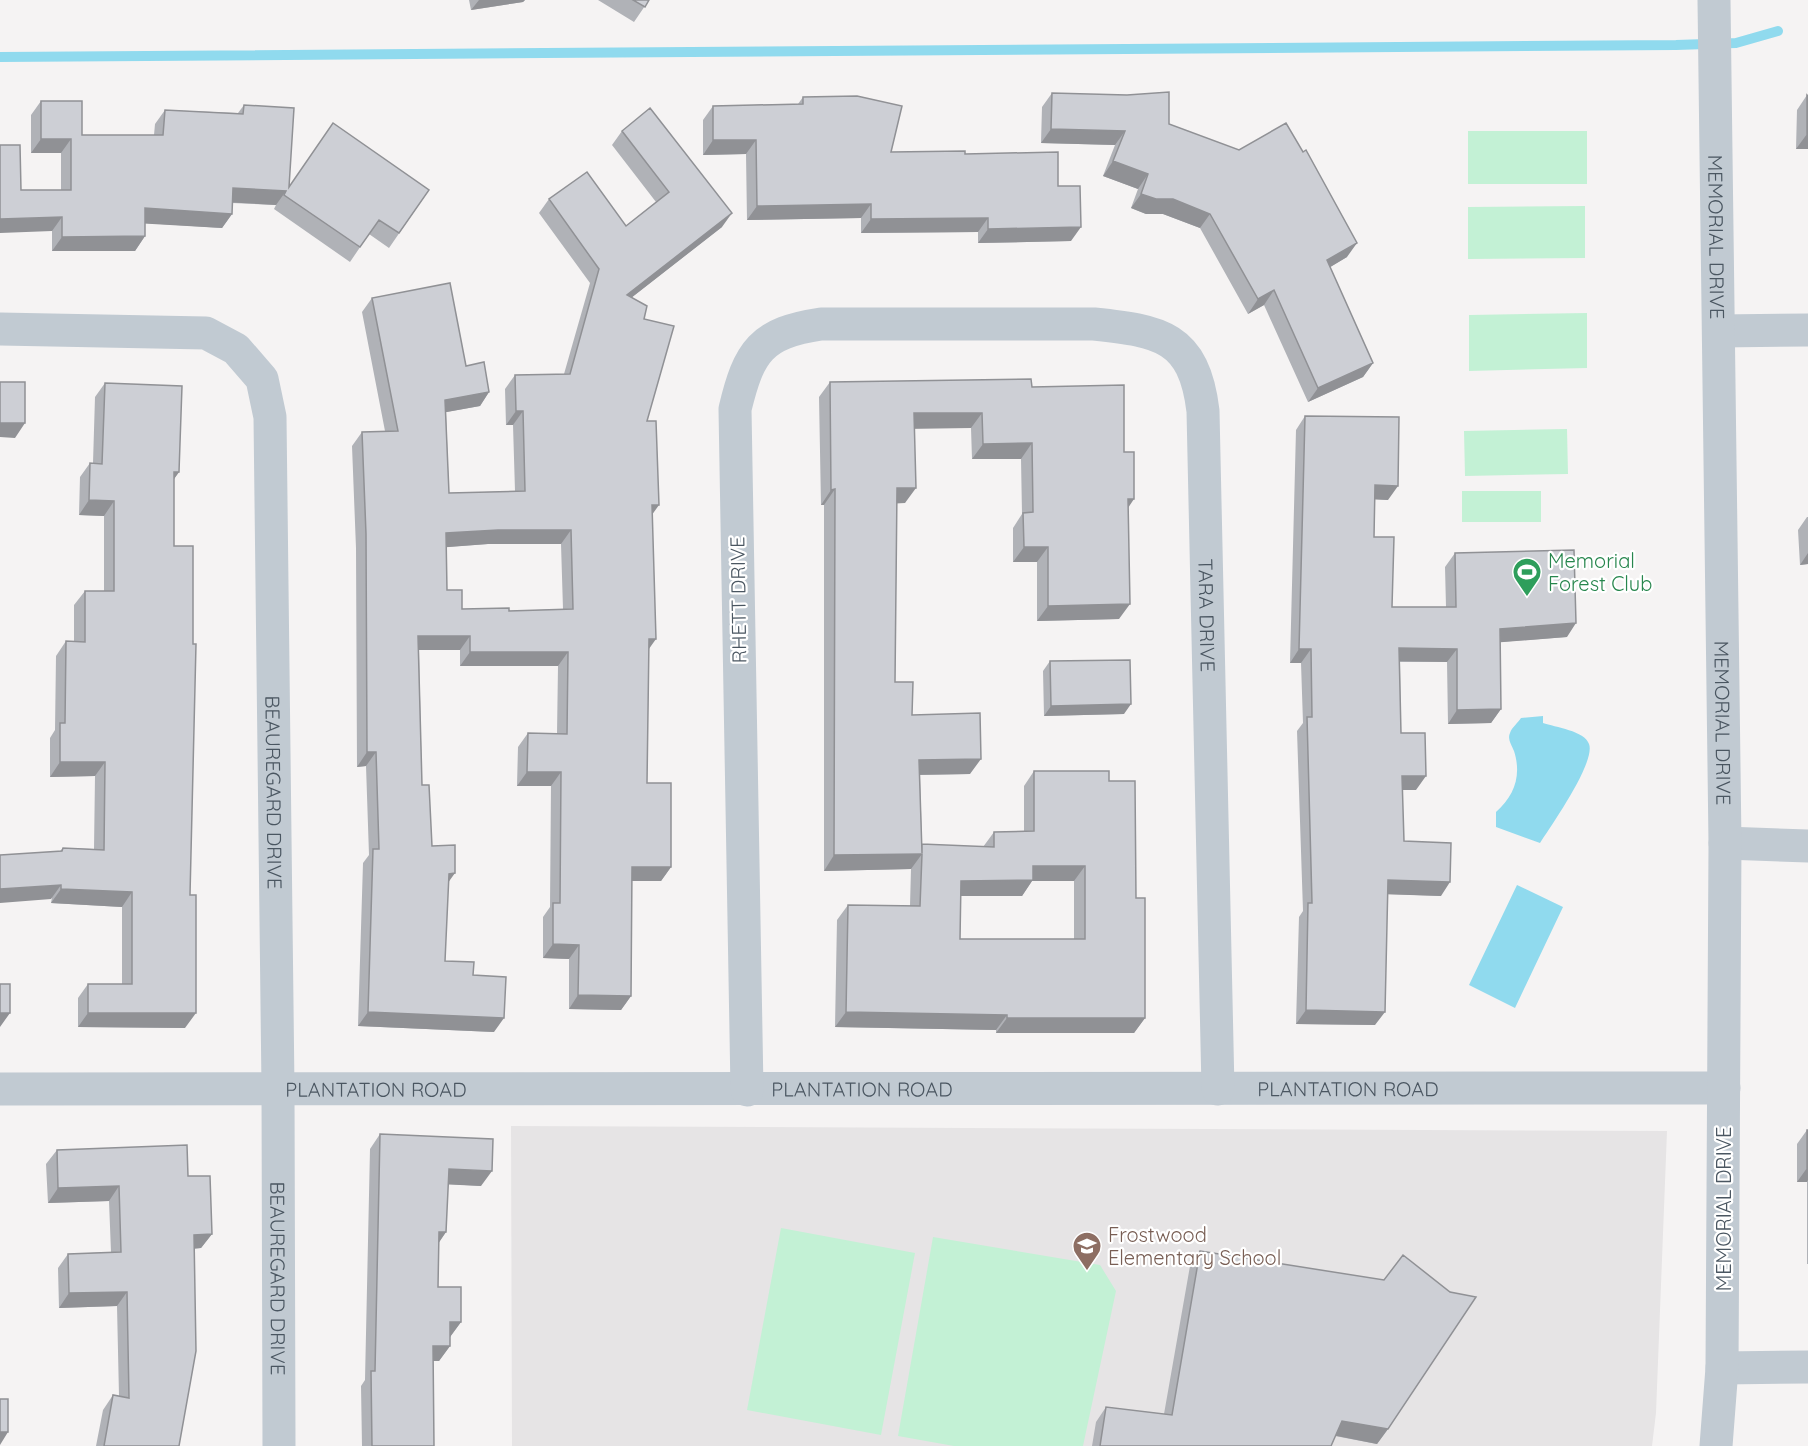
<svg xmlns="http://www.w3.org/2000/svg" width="1808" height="1446" viewBox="0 0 1808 1446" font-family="Quicksand,sans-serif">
  <rect width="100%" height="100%" fill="#f5f3f3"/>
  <!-- education -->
  <path fill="#e6e4e5" d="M511,1126L1667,1131L1656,1413L1652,1446H512Z"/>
  <!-- green -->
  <path fill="#c3f1d5" d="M1468,131H1587V184H1468Z
    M1585,206V258L1468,259V207Z
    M1587,313V368L1469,371V315Z
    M1567,429L1568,474L1465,476L1464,431Z
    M1462,491H1541V522H1462Z
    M781,1228L915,1253L881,1435L747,1410Z
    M933,1237L1100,1265L1116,1291L1083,1446H954L898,1436Z"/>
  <!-- water -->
  <path fill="#90daee" d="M1543,716V723C1555,727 1585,731 1589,744C1596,762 1551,826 1540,843L1496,827V812C1514,796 1522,776 1514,751C1512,746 1507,739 1510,733C1512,727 1518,723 1521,718Z
    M1517,885L1563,907L1515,1008L1469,985Z"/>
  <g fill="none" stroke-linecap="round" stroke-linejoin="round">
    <!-- stream -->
    <path stroke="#90daee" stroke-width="10" d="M0,57L1676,45L1736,43L1778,31"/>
    <!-- minor -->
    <g stroke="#c1cad2" stroke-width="33">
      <path id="s1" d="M0,329L206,333L236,349L262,379L270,417L278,1088L279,1446"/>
      <path d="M1719,331L1808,330"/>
      <path d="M1725,843L1808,846"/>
      <path id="s2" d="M0,1089L1724,1088"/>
      <path id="s3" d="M747,1090L735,409C749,351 761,333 821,324H1094C1160,331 1194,336 1203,411L1218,1089"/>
      <path d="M1722,1368L1808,1367"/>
    </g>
    <!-- tertiary -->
    <path stroke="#c1cad2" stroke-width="33" id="s4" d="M1714,0L1725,843L1722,1368L1716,1446"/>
  </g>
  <!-- wall -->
  <path fill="#b0b2b7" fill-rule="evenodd" d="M469,0H525L523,2L471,10Z
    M598,0H649L634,22Z
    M1052,93L1169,124L1347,257L1330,267L1373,363L1363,377L1308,402L1264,305L1248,314L1200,228L1163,214H1146L1131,208L1138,189L1103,176L1115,145L1041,143L1042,107Z
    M1807,95L1808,149H1796L1797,110Z
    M803,97L891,152L965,154L1058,186L1071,241L978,243V232L861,233V218L747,220L746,154L703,155V120L713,106L798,104Z
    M41,101L82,135H154L155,124L165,110L238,113L244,105L289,187L429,190L389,248L369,234L350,262L274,209L276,205L232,203V214L222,228L145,223V236L135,251H52V231L21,190H61V153H31V115Z
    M622,131L722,227L632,297L644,319L647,421L652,514L649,649L647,783L671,867L661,881H632L631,996L621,1010L569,1009V959L543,958V917L550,907L551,786H517L518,747L528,733L557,734L558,666H460V650H419L422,785L432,846L448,883L445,961L473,975L494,1032L358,1026L363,863L369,855L366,766L357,767L356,548L352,446L362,432L385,431L362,312L372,298L466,366L489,392L480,406L446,412L449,493L515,491L513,425H506L505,389L515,375L564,374L590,283L539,213L549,199L626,226L656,202L612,145ZM488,544H561L563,609L509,611L462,609L447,590L446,547Z
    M830,382L1032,387L1124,452L1128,508L1119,619L1037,621V562H1013V528L1022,514L1021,459H972L971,428H915L905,503H897L895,682L912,715L970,774L920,775L922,845L983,847L994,832H1024V786L1034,771L1109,781L1136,898L1145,1018L1134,1033H996V1030L835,1027L837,920L848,905L910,906L911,869L824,871V505H821L819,397ZM1032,881H1074V939H960L961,896H1022Z
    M105,383L179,472L174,479V546L185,1028L78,1027V998L88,984H122V907L51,903L60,851L63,848L94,849L95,776L50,777V738L55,730L56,656L66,641L74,642V605L85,591H104V516L79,515L80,477L90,463H93L95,397Z
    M1305,416L1388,500L1375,499L1374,537L1392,607H1446L1445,567L1455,553L1567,637L1500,642L1501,709L1491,723L1448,724L1447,662H1400L1401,733L1416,790H1402L1404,841L1441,896L1388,894L1375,1025L1296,1024L1299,917L1303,911L1297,731L1303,723L1301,663H1290L1296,430Z
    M1807,517H1808V564L1800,565L1798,530Z
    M1050,661L1124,714L1044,716L1043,671Z
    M1807,1130H1808V1264H1807V1182H1797V1144Z
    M380,1134L481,1186L448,1184L446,1232L438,1243V1287L461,1322L450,1337V1346L439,1361H433L434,1446H362L361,1386L365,1380L370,1149Z
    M57,1150L188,1176L212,1234L201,1248L194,1249L179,1446H96L103,1410L113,1395L119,1396L117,1306L59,1308L58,1268L68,1254L111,1252L109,1201L48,1203L46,1164Z
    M1200,1251L1388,1429L1377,1444L1335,1436L1331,1446H1092L1096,1422L1106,1407L1164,1414L1190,1266Z"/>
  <!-- shaded-wall -->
  <path fill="#909195" d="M479,0H525L523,2L471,10Z
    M1051,129L1125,131L1115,145L1041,143Z
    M1807,134H1808V149H1796Z
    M41,139H71L61,153H31Z
    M713,140H756L746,154L703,155Z
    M1113,161L1148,174L1138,189L1103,176Z
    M233,188L286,191L276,205L223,202Z
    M1141,194L1173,199L1210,214L1200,228L1163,214H1146L1131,208Z
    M871,204L861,218L747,220L757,206Z
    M145,208L232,214L222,228L135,223Z
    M732,213L722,227L617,309L627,295Z
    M62,217L52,231L0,233V219Z
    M988,218L978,232L861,233L871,219Z
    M1081,227L1071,241L978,243L988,229Z
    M145,236L135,251H52L62,237Z
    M1357,243L1347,257L1317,275L1327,260Z
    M1274,290L1264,305L1248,314L1258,299Z
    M1373,363L1363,377L1308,402L1318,388Z
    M489,392L480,406L436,414L445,400Z
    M516,411H523L513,425H506Z
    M914,413H982L971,428L904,429Z
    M0,423H25L15,438L0,437Z
    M1032,443L1021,459H972L983,444Z
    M174,472H179L169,486Z
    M1375,485L1398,486L1388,500L1365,499Z
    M897,488H916L905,503L886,504Z
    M835,489L824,505H821L831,490Z
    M1128,499H1134L1124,514Z
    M89,500L114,501L104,516L79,515Z
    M652,505H659L649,519Z
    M498,530H571L561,544H488L436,548L446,533Z
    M1024,547H1048L1037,562H1013Z
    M1808,553V564L1800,565Z
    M1130,604L1119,619L1037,621L1048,606Z
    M1576,623L1567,637L1491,643L1500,629Z
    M418,636H470L460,650H408Z
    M649,639H656L646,653Z
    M1399,648L1457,649L1447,662L1390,661Z
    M1299,649H1311L1301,663H1290Z
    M470,652H568L558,666H460Z
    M1131,704L1124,714L1044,716L1051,706Z
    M1501,709L1491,723L1448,724L1457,710Z
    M367,752H376L366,766L357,767Z
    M981,759L970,774L909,775L919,760Z
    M60,762H105L95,776L50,777Z
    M527,772H561L551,786H517Z
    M1402,776H1426L1416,790H1392Z
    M922,854L911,869L824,871L834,855Z
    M1033,866H1085L1074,881H1032L1022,896H951L961,881Z
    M632,867H671L661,881H622Z
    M455,873L445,887L449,874Z
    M1388,880L1450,882L1441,896L1379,894Z
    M61,885L51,899L0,903V889Z
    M61,889L132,892L122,907L51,903Z
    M553,944L579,945L569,959L543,958Z
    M578,995L631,996L621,1010L569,1009Z
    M1306,1010L1385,1012L1375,1025L1296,1024Z
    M368,1012L504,1018L494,1032L358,1026Z
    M846,1012L1007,1015L996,1030L835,1027Z
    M0,1013H10L0,1027Z
    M88,1013H196L185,1028L78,1027Z
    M1007,1018H1145L1134,1033H996Z
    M1807,1168H1808V1180L1807,1182H1797Z
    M449,1169L492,1171L481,1186L439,1184Z
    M119,1186L109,1201L48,1203L58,1188Z
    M439,1232H446L436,1247Z
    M212,1234L201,1248L183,1249L194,1235Z
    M127,1292L117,1306L59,1308L69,1293Z
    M450,1322H461L450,1337H439Z
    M433,1346H450L439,1361H423Z
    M1342,1421L1388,1429L1377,1444L1332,1435Z
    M0,1432H8L0,1445Z"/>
  <!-- building -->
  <path fill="#cdcfd5" stroke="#909195" stroke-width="1.5" fill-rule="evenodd" d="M633,0H649L645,7Z
    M1169,92V124L1239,150L1286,123L1303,152L1306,150L1357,243L1327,260L1373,363L1318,388L1274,290L1258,299L1210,214L1173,199H1156L1141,194L1148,174L1113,161L1125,131L1051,129L1052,93L1127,95Z
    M1807,95L1808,96V134H1807Z
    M857,96L902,106L891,152L965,151V154L1058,152V186H1080L1081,227L988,229V218L871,219V204L757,206L756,140H713V106L803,104V97Z
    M41,101H82V135H163L165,110L243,114L244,105L294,108L289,187L333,123L429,190L399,233L379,220L360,247L284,195L286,191L233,188L232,214L145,208V236L62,237V217L0,219V145H20L21,190H71V139H41Z
    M650,108L732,213L627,295L647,306L644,319L674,326L647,421H656L659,505H652L656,639H649L647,783H671V867H632L631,996L578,995L579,945L553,944V903H560L561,772H527L528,733L567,734L568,652H470V636H418L422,785H429L432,846L455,845V873L449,874L445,961L474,962L473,975L506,977L504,1018L368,1012L373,849H379L376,752H367L366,534L362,432L398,431L372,298L450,283L466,366L484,362L489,392L445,400L449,493L525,491L523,411H516L515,375L570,374L599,269L549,199L587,172L626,226L669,192L622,131ZM498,530H571L573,609L509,611V608L462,609V590H447L446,533Z
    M1031,379L1032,387L1124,385V452H1134V499H1128L1130,604L1048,606V547H1024L1023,513L1033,512L1032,443L983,444L982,413H914L916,488H897L895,682H913L912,715L980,713L981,759L919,760L922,853V844L994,847V832L1034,831V771H1109V781H1135L1136,898H1145V1018H1007V1015L846,1012L848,905L920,906L922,854L834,855L835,489L831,490L830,382ZM1033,866H1085V939H960L961,881L1033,880Z
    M0,382H25V423H0Z
    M105,383L182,386L179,472H174V546H193V644H196L190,895H196V1013H88V984H132V892L61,889V885L0,889V855L62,851L63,848L104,850L105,762H60V723H65L66,641L85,642V591H114V501L89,500L90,463L102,464Z
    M1305,416L1399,417L1398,486L1375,485L1374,537H1394L1392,607H1456L1455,553L1574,550L1576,623L1500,629L1501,709L1457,710V649L1399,648L1401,733H1425L1426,776H1402L1404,841L1451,843L1450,882L1388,880L1385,1012L1306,1010L1308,903H1312L1307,717H1312L1311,649H1299Z
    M1130,660L1131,704L1051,706L1050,661Z
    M0,984H10V1013H0Z
    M1807,1130H1808V1168H1807Z
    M380,1134L493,1139L492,1171L449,1169L446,1232H439L438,1287H461V1322H450V1346H433L434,1446H372L371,1371H375Z
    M187,1145L188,1176H210L212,1234L194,1235L196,1351L179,1446H104L113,1395L129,1398L127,1292L69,1293L68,1254L121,1252L119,1186L58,1188L57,1150Z
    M1200,1251L1384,1280L1403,1255L1450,1292L1476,1297L1388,1429L1342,1421L1331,1446H1100L1106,1407L1172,1415Z
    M0,1399H8V1432H0Z"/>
  <!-- icons -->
  <defs>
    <g id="stadium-pin" transform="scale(1.5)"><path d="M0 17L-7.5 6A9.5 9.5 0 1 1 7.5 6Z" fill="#2e9e5b" stroke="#fff"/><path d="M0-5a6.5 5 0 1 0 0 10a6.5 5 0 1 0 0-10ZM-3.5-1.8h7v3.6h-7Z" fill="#fff"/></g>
    <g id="school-pin" transform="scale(1.5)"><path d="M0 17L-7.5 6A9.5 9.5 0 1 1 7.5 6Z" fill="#8d6e63" stroke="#fff"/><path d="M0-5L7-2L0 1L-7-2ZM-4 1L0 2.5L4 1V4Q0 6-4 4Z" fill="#fff"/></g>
  </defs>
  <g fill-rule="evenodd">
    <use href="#stadium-pin" x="1527" y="572"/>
    <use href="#school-pin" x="1087" y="1246"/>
  </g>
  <g text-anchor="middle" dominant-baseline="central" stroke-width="4.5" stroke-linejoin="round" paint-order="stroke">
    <!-- street labels -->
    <g font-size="20" fill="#4a5661" stroke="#fff">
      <text stroke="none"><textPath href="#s4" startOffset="237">MEMORIAL DRIVE</textPath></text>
      <text transform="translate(738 600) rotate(-91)">RHETT DRIVE</text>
      <text stroke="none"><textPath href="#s3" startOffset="1449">TARA DRIVE</textPath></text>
      <text stroke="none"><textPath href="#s4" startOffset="723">MEMORIAL DRIVE</textPath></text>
      <text stroke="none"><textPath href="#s1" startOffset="694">BEAUREGARD DRIVE</textPath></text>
      <text stroke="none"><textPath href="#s2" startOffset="376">PLANTATION ROAD</textPath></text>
      <text stroke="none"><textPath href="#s2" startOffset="1348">PLANTATION ROAD</textPath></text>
      <text stroke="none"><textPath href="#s2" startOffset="862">PLANTATION ROAD</textPath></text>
      <text transform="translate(1723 1209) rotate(-90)">MEMORIAL DRIVE</text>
      <text stroke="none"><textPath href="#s1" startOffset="1180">BEAUREGARD DRIVE</textPath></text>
    </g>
    <!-- leisure labels -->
    <g font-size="20" fill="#27864d" stroke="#fff" text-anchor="start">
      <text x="1548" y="560">Memorial<tspan x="1548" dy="23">Forest Club</tspan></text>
    </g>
    <!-- education labels -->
    <g font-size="20" fill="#785e54" stroke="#fff" text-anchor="start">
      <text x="1108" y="1234">Frostwood<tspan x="1108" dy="23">Elementary School</tspan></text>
    </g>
  </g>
</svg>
